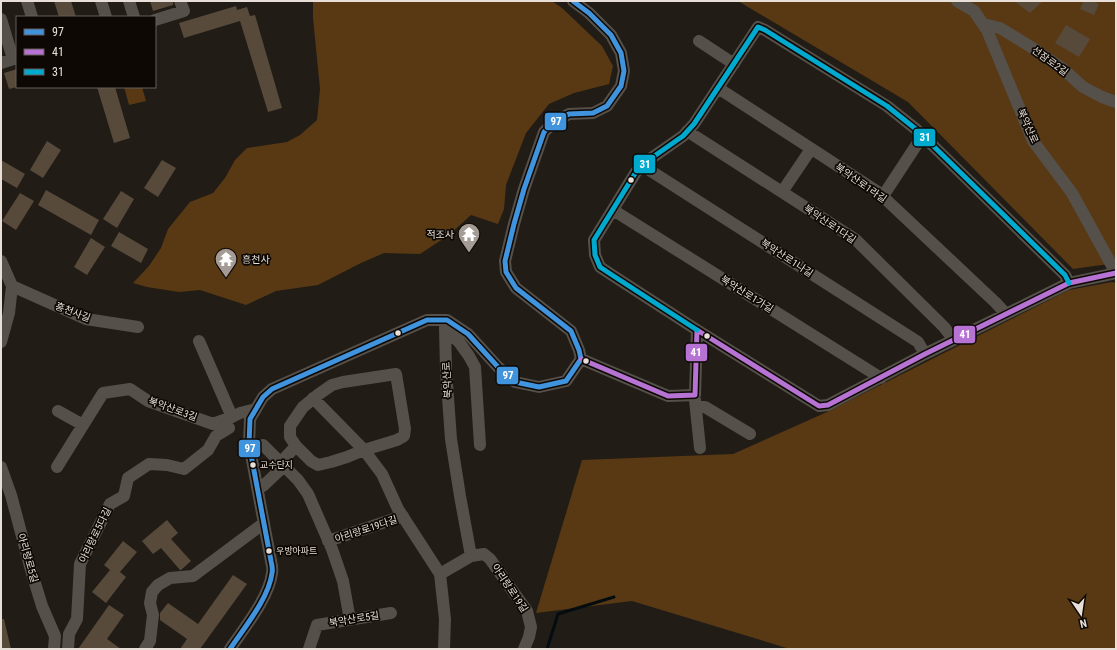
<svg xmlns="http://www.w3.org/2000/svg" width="1117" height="650" viewBox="0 0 1117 650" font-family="'Roboto Condensed','Noto Sans KR',sans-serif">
  <rect width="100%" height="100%" fill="#221c16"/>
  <!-- green -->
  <path fill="#583913" d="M313,1H552L562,8L602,46L613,66L609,84L574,93L549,104L526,133L506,185L504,209L498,224L471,215L449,235L420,254L384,253L361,263L318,285L276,291L246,305L200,290L179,292L147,287L133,283L149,266L161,248L168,229L190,202L213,193L225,178L235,160L247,148L287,142L300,135L317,120L320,89L313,18Z
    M738,1H1116V263L1073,269L908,102Z
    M124,87H142L146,101L129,105Z
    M1112,282L1116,283V649H790L632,601L536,613L582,460L733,454L827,412L1069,290Z"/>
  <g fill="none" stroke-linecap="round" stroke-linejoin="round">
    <!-- stream -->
    <path stroke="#040c10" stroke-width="3" d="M547,649L558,614L614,597"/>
  </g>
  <!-- building -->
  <path fill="#574a3a" d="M54,1H71L76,17H59Z
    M150,1H173V5L153,11Z
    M1014,1H1043L1030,13Z
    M1084,1H1093L1099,4L1094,15L1080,9Z
    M236,6L237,10L247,7L250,16L255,15L282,108L268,112L240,21L184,38L179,23Z
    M1066,25L1090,39L1079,57L1055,43Z
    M17,69V87L9,89L4,73Z
    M97,87H115L130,138L114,143Z
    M47,141L61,150L43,178L30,170Z
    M1,160L25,174L17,188L1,179Z
    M162,160L176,168L158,197L144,188Z
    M46,190L99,220L91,235L38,205Z
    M121,191L134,199L117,228L103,219Z
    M20,193L34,201L16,230L2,221Z
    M119,232L148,249L141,263L111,246Z
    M91,238L105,247L87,275L74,267Z
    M167,520L178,533L171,539L191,561L181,570H180L161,548L153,554L142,541Z
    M123,541L137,552L120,572L126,577L106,603L92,592L110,570L104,565Z
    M233,575L247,584L200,649H180L187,639L160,620V613L168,603L198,624Z
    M109,605L124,615L107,639L121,649H78Z
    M1,619H4L11,649H1Z"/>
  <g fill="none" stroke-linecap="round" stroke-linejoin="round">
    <!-- minor -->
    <path stroke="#55504a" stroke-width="12" d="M27,1L32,17
      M101,1L106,17
      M129,1L134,17
      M957,1L974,11L987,30L1033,141L1072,193L1116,273
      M1,19L13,59
      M155,20L184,11L180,1
      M983,24L1000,28L1031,47L1063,69L1083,87L1102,97L1116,102
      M699,41L734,64
      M1,63L17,58
      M718,88L878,192L996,303L1006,314
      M687,131L855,239L944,327L954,340
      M643,166L918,342L925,354
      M782,192L811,149
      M883,196L923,135
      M613,210L881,378
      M1,261L12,286L9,313L1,342
      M12,286L86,319L138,327
      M447,320L445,328L446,370L451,439L460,496L471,556
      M697,330L612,275L600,267L595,255L594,240L636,172L650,159L683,136L694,124L758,27L765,30L887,106L917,130L1065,275L1069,283
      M445,332L451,335L459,342L469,356L475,367L480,445
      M199,341L232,417
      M581,359L668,396L695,395L697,330L819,406L828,405L925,354L1069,283L1116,273
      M396,374L405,429L404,436L397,440L364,450L347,457L331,462L318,465L311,461L296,446L290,437V426L303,407L319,394L332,385L343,382Z
      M313,398L364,450L382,474L398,509L440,574L445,619L444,649
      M695,400L700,448
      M696,407H705L750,434
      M58,411L83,425
      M263,445L298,480L308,494L332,549L343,581L350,620
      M1,467L11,495L31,570L42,606L55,636L54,649
      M57,467L103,393L130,389L148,401L213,424L232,417L240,413L256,409
      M257,487L263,486L281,469L280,463L296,446
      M328,541L403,516
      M440,574L471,556L484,554L490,559L527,611L531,627L529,637L524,649
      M68,649L69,634L77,619L80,564L110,504L124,496L128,478L149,464L167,465L184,469L208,450L216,436L229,428
      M145,649L150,641L153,615L150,603L152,592L158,585L170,578L193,576L264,523
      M230,649C244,628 269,598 272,573C273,569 272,565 271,561L249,444L250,419L263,397L272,389L427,320H447L468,334L498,367L515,382L539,387L566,381L581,359L579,350L571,331L516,288L506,272L505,261L514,224L524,189L544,132L554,122L569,114L593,113L607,106L621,86L624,71L621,53L611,35L589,13L573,1
      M309,649L317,625L391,613"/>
    <!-- bus-1 casing -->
    <g stroke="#0d0804" stroke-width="8">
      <path id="bus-1" d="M230,649C244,628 269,598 272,573C273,569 272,565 271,561L249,444L250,419L263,397L272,389L427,320H447L468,334L498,367L515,382L539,387L566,381L581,359L579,350L571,331L516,288L506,272L505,261L514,224L524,189L544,132L554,122L569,114L593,113L607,106L621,86L624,71L621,53L611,35L589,13L573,1"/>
    </g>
    <!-- bus-2 casing -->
    <g stroke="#0d0804" stroke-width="8">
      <path id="bus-2" d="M581,359L668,396L695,395L697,330L819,406L828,405L925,354L1069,283L1116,273"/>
    </g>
    <!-- bus-3 casing -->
    <g stroke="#0d0804" stroke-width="8">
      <path id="bus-3" d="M697,330L612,275L600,267L595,255L594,240L636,172L650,159L683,136L694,124L758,27L765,30L887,106L917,130L1065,275L1069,283"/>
    </g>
    <!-- bus-1 -->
    <use href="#bus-1" stroke="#4094de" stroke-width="5"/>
    <!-- bus-2 -->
    <use href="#bus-2" stroke="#b673d3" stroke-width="5"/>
    <!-- bus-3 -->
    <use href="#bus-3" stroke="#00a9ce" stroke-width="5"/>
  </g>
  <!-- icons -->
  <defs>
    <g id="temple-pin" transform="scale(1.15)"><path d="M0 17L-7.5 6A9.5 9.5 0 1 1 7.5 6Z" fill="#a39b94" stroke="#0d0804"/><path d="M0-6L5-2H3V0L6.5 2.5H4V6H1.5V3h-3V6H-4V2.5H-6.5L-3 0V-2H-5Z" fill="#fff"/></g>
  </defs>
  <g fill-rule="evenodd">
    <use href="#temple-pin" x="469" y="234"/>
    <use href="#temple-pin" x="226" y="259"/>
  </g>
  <!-- markers -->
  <g fill="#e8e0d8" stroke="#0d0804" stroke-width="1.5">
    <circle cx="631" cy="180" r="3.5"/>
    <circle cx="398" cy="333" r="3.5"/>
    <circle cx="707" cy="336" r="3.5"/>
    <circle cx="586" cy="361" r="3.5"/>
    <circle cx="253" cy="465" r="3.5"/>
    <circle cx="269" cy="551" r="3.5"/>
  </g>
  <g text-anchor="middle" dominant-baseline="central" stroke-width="3.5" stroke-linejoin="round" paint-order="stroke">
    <!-- bus labels -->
    <g font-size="9" fill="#e8e0d8" stroke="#0d0804" text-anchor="start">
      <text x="260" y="465">교수단지</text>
      <text x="276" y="551">우방아파트</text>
    </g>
    <!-- street labels -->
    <g font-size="10" fill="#e8e0d8" stroke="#0d0804">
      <text transform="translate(1050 61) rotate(36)">선잠로2길</text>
      <text transform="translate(1028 126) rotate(66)">북악산로</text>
      <text transform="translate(861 183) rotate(35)">북악산로1라길</text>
      <text transform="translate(830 224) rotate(34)">북악산로1다길</text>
      <text transform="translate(787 258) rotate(33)">북악산로1나길</text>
      <text transform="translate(747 294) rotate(32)">북악산로1가길</text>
      <text transform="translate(73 312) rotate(21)">흥천사길</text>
      <text transform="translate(447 380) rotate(-93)">북악산로</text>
      <text transform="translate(173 409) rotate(20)">북악산로3길</text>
      <text transform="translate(366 529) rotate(-18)">아리랑로19다길</text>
      <text transform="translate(95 535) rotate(-64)">아리랑로5다길</text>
      <text transform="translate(28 558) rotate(74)">아리랑로5길</text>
      <text transform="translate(510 588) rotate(56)">아리랑로19길</text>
      <text transform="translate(354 619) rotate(-9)">북악산로5길</text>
    </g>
    <!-- poi labels -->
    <g font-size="10" fill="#e8e0d8" stroke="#0d0804" text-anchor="end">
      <text x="454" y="234">적조사</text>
      <text x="242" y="259" text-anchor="start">흥천사</text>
    </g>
  </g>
  <g stroke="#0d0804" stroke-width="1.5">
    <rect x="544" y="112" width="23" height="19" rx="4" fill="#4094de"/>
    <rect x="913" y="128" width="23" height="19" rx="4" fill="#00a9ce"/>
    <rect x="633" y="154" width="23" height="20" rx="4" fill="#00a9ce"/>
    <rect x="953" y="325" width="23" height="19" rx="4" fill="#b673d3"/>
    <rect x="685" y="343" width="23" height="19" rx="4" fill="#b673d3"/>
    <rect x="496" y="366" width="23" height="19" rx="4" fill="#4094de"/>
    <rect x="238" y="439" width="23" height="19" rx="4" fill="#4094de"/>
  </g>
  <g font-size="11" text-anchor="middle" font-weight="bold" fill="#fff">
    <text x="556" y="125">97</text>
    <text x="925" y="141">31</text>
    <text x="645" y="168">31</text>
    <text x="965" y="338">41</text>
    <text x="696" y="356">41</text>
    <text x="508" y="379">97</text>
    <text x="250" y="452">97</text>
  </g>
  <!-- border -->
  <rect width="1117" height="650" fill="none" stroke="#e8e0d8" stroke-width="4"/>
  <!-- legend -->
  <rect x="16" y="16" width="140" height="72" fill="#0d0804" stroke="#655e59"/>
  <rect x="24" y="29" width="20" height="6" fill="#4094de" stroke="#655e59"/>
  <text x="52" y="36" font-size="12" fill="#e8e0d8">97</text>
  <rect x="24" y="49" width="20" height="6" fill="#b673d3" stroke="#655e59"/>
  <text x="52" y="56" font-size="12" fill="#e8e0d8">41</text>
  <rect x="24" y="69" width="20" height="6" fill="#00a9ce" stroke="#655e59"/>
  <text x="52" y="76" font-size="12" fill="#e8e0d8">31</text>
  <!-- north arrow -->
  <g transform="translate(1081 614) rotate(167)" stroke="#0d0804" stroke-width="3" paint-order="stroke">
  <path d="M0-3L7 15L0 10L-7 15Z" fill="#e8e0d8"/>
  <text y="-6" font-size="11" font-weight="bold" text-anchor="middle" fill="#e8e0d8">N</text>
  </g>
</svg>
